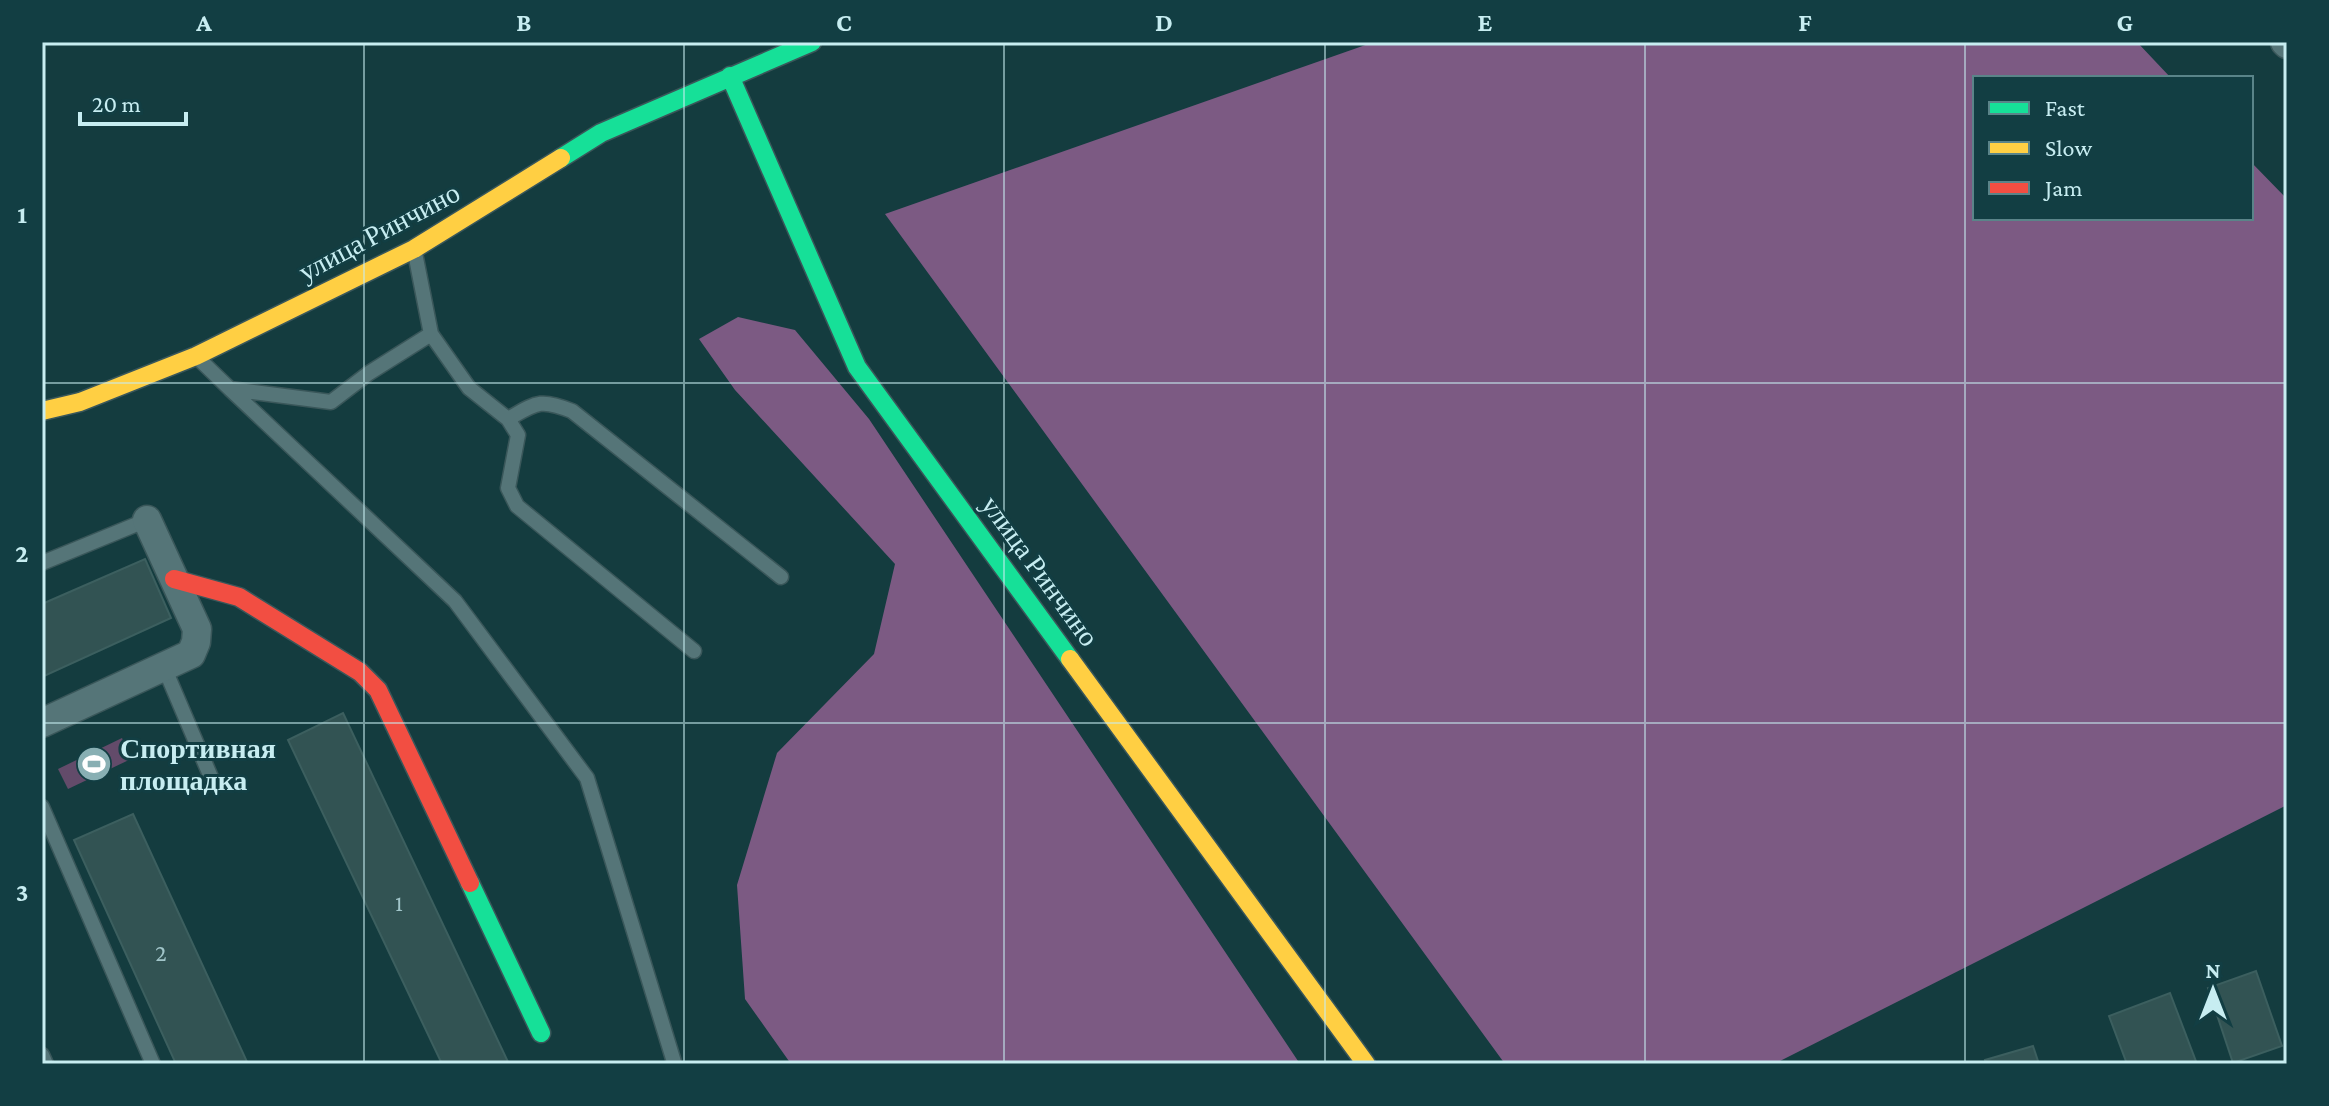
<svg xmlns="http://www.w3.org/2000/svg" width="2329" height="1106" viewBox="0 0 2329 1106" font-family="'Crimson Pro',serif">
  <rect width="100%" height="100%" fill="#143c3f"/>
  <!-- green -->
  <path fill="#634b6a" d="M122,738L131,759L68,789L58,769Z"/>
  <!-- forest -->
  <path fill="#7c5a83" d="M1374,42H2137L2171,78H1975V218H2251V162L2287,199V805L1774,1064H1505L885,214Z
    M738,317L795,330L869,419L1300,1064H791L745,999L737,885L777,753L874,654L895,564L735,390L699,339Z"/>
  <!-- building -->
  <path fill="#325353" stroke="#3c5f5f" stroke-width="2" d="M145,559L171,618L42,677V604Z
    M343,713L509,1064H442L288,740Z
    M133,814L248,1064H176L74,840Z
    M2256,971L2282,1046L2233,1063L2208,988Z
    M2170,993L2197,1064H2127L2109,1016Z
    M2033,1046L2039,1064H1986L1985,1060Z"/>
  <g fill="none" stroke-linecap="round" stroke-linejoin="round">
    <!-- lane casing -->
    <g stroke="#3a575a" stroke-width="17">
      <path id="lane" d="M431,334L469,388L508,419C536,403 540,398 572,411L781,577
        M199,359L230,389L331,402L369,373L431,334L415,253
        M230,389L455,601L587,778L674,1062
        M508,419L518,435L508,488L517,506L694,651
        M42,563L147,520
        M164,667L213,782
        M42,807L153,1064
        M42,1055L46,1064"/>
    </g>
    <!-- street casing -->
    <g stroke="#3a575a" stroke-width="31">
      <path id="street" d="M2285,42L2287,44
        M42,723L191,654L196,642L197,629L147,520"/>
    </g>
    <!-- fast casing -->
    <g stroke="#3a575a" stroke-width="21">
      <path id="fast" d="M730,76L857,367L1070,659
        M561,158L601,133L812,42
        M470,883L541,1033"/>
    </g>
    <!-- slow casing -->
    <g stroke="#3a575a" stroke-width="21">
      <path id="slow" d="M42,411L80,402L196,356L414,249L561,158
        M1070,659L1366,1064"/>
    </g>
    <!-- jam casing -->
    <g stroke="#3a575a" stroke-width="21">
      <path id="jam" d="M174,579L239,597L360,672L378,690L470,883"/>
    </g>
    <!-- lane -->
    <use href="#lane" stroke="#557578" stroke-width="14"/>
    <!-- street -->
    <use href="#street" stroke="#557578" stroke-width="28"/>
    <!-- fast -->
    <use href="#fast" stroke="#16e098" stroke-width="18"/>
    <!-- slow -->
    <use href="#slow" stroke="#ffcf43" stroke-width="18"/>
    <!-- jam -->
    <use href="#jam" stroke="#f24e42" stroke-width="18"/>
  </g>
  <!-- grid -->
  <path fill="none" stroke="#c7edf1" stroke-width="2" stroke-opacity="0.55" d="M364,42V1064M684,42V1064M1004,42V1064M1325,42V1064M1645,42V1064M1965,42V1064M42,383H2287M42,723H2287"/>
  <!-- icons -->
  <defs>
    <g id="stadium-disc" transform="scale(1.8)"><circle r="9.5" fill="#88afb3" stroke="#123e43"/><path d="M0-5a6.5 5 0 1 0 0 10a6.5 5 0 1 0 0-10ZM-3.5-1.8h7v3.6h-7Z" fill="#fff"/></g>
  </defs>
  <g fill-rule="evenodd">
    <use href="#stadium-disc" x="94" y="764"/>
  </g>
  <g text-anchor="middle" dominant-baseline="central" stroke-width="6" stroke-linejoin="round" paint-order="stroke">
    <!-- number labels -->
    <g font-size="24" fill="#a2c6ca">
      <text x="399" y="902">1</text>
      <text x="161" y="952">2</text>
    </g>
    <!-- street labels -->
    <g font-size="28" fill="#c7edf1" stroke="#123e43">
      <text transform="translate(379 232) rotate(-28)">улица Ринчино</text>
      <text transform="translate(1040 571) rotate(54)">улица Ринчино</text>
    </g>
    <!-- poi labels -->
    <g font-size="28" font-weight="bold" fill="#c7edf1" stroke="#123e43" text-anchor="start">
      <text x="120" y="748">Спортивная<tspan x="120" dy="32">площадка</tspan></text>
    </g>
  </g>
  <!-- border -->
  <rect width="2329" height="1106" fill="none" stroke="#123e43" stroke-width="88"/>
  <!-- legend -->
  <rect x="1973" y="76" width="280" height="144" fill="#123e43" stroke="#5a8489" stroke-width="2"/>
  <rect x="1989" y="102" width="40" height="12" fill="#16e098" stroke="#5a8489" stroke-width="2"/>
  <text x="2045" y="116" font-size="24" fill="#c7edf1">Fast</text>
  <rect x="1989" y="142" width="40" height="12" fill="#ffcf43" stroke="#5a8489" stroke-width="2"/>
  <text x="2045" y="156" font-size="24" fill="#c7edf1">Slow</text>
  <rect x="1989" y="182" width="40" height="12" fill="#f24e42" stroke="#5a8489" stroke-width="2"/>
  <text x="2045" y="196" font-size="24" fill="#c7edf1">Jam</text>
  <!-- north arrow -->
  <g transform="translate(2213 990)" stroke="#123e43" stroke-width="6" paint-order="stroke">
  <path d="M0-6L14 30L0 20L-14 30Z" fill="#c7edf1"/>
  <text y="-12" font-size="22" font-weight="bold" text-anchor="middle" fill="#c7edf1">N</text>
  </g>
  <!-- scale -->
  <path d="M80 112v12h106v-12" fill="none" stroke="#c7edf1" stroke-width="4"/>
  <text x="92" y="112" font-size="24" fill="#c7edf1" stroke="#123e43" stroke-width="6" paint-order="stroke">20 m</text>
  <rect x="44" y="44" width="2241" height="1018" fill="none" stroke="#c7edf1" stroke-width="3"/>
  <g font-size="26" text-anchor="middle" font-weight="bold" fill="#c7edf1">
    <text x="204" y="31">A</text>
    <text x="524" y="31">B</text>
    <text x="844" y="31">C</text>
    <text x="1164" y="31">D</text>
    <text x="1485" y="31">E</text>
    <text x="1805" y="31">F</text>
    <text x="2125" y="31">G</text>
    <text x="22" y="223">1</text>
    <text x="22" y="562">2</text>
    <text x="22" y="901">3</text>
  </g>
</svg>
